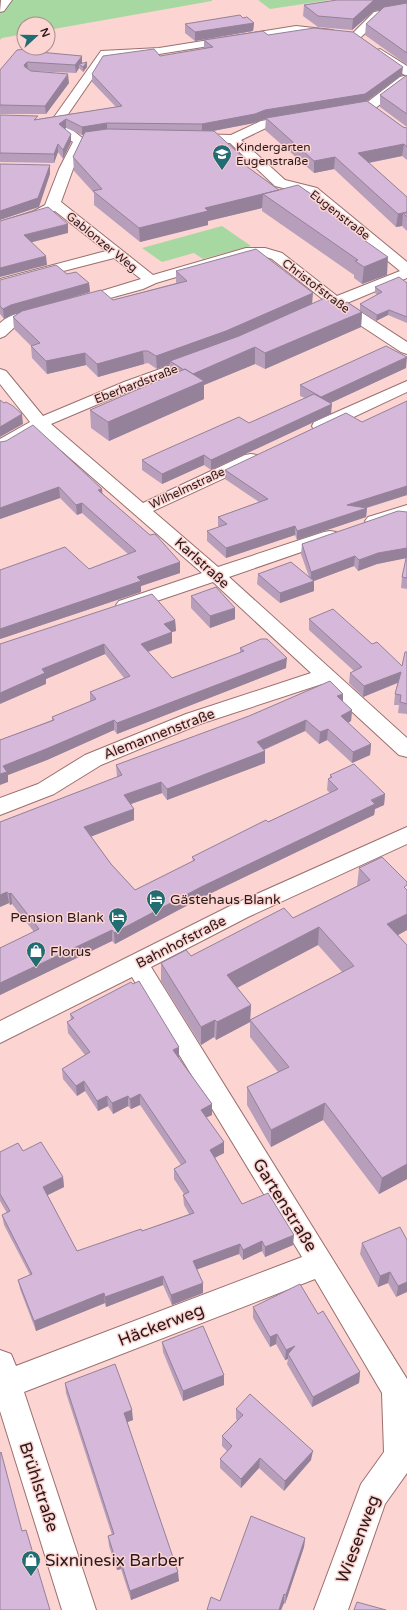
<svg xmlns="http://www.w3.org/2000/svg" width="407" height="1610" viewBox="0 0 407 1610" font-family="'Varela Round',sans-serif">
  <rect width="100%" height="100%" fill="#fcd5d2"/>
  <!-- green -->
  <path fill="#a8d8a2" d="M0,0H212V1L48,30V24H24V34L2,38L0,40Z
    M258,0H330L270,9Z
    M222,226L251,246L203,259L194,253L162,262L142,248Z"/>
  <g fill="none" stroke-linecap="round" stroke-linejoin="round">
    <!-- minor casing -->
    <g stroke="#9b6f6d" stroke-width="2">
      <path id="minor" d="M1,0H12L4,11L0,12Z
        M407,6V12L382,17L360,38H352L350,36L374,12Z
        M296,26L332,30L338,33L332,36L296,32L159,54L108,56L64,120L70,128L86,141L73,169L61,202L153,275L246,248H265L282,253L337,296L400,271L307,194L275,186L230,143L193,142L187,138L193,134L231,135L261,121L294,115L298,116L300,119L298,122L268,127L241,140L285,180L317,188L407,262V278L347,303L407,342V354L401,352L334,308L324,312L319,310L316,307L325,301L272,259L264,256H247L156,283L143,289L77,307L72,306L70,303L72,300L141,279L114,258L9,285L0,289V279L106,251L55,211L44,217L0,230V222L34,211L45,205L59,169L73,142L61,134L52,120L101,51L159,48Z
        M380,49L407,66V76L403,74L376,54L374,52Z
        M404,76L407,77V83L373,110L344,115L338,111L340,108L365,104L400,77Z
        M42,307L47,309L50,312L47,315L18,324L5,336L0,338V323C11,313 28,311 42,307Z
        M199,355L205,357L207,360L205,363L136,388L51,424L143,503L245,455L251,454L257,455L260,459L257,463L153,511L218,567L324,532L330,531L336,532L339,536L336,540L229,577L407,738V757L399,755L322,684L200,724L101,765L54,794L0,815V798L38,784L85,755L186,714L311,673L213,582L133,609L126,611L119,609L116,605L119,601L202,573L39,431L6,450L0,451V439L30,422L0,384V369L6,371L43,416L124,382Z
        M407,381V392L326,430L320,431L314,430L312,426L314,422Z
        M407,505V516L374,526L368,525L365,521L368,517Z
        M407,827V844L248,917L151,967L407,1379V1473L385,1504L348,1610H314L361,1484L384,1452L382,1393L315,1279L24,1392L96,1610H62L0,1411V1350L11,1354L16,1366L302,1257L132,977L0,1043V1021L232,905Z"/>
    </g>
    <!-- minor -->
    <use href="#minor" fill="#fff" fill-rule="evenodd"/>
  </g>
  <!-- wall -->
  <path fill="#b79ebb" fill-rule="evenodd" d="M407,0V65L365,35L366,24L382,9L374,11L352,30L318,27L303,16L304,5Z
    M254,23L253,31L195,41L185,33V24Z
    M268,35L402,75L367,101L403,127L407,128V160L402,156L369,163L407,197V231L402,226L396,227L334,169L314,173L265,130L266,118L254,123L213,131L245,159V165L279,190L324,203V207L367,243L387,275L362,284L354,278V275L262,211V208L208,221V225L140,242L94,205V193L74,171L73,157L84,135H82L66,128L65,129L71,134V142L63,159L58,152L54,163L0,162V115L38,119L116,107L92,82V74L160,56L205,49L204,48V40Z
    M37,48H42V52L82,63L87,62V67L83,72L79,68L76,73L30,71L69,83L46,114H0V70Z
    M407,75V127L380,107V95Z
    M176,271L312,304L337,308L360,310V304L377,295L375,293V287L407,283V323L388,315L376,321L362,312L361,327L265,369L255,364L204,385V399L109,441L91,428L90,410L170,376V364L157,369L148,363L144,364L98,377L86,365L47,374L32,358L31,346L14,329L13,317L20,312L12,315L4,319L0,314V280L67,274L89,283L90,292L64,300H113L176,283Z
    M406,368L330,403L331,414L211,470L204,465L162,484L142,470V460L249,423L305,398L300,396V385Z
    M0,442L103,494L180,562V573L141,586V592L0,639V570L89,569L128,554L82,513L77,515L60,498L0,519Z
    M225,470L407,495L367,508L366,517L297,540L295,535L226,558L207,541V531L219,527L218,526V517L259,502L225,479Z
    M407,512V589L401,588L402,577L406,558L377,564L358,571L354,566L314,581V591L280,603L257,584L258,574L309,577L301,554L302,544Z
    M191,596L235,619L210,628L191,608Z
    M309,619L372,644L402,666L407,652V714L398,713L399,705H394L395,694L398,683L363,697L349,683L350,673L354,671L309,630Z
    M175,620L176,631L171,632L172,643L148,652L172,678L240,653V648L286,668L117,734L114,730L47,760L8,775V782L0,740L52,720V717L90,702V692L124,678L105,654L46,679V684L0,644Z
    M343,702L352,710L351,721L348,723L371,744L370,755L352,763L327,740L319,744L305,731L264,750L265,751V763L167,800L162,793L131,804L134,809V820L91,836L111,864L135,890L193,861L192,857L330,793L327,790L328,779L330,778V775L385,794L384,805L375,809L374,815L201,898L115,944L112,941L0,995V948L34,932L12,904L10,905L9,903L0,907V822L117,777L116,765Z
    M382,857L407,930L398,935L407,945V1179L379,1194L323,1120L271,1147L247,1105V1087L278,1072L250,1037V1022L216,1040L214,1037L201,1045L161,981V963L191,956L293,918L357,886L359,868ZM318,945L342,972L250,1020L251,1005L237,988Z
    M70,1014L179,1057V1058L212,1104V1115L206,1117L224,1142V1153L215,1158L242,1204L293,1245L265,1257L262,1251L243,1260L239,1254L197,1269L203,1293L172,1305L163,1285L106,1307L105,1303L36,1331L20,1289L18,1280L30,1275L4,1225L2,1215L7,1213L0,1201V1152L23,1151L63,1177L64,1187L47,1195L77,1251L142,1231L189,1214L184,1205L183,1195L184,1194L174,1179V1169L181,1165L140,1105L131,1109L128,1106L113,1114L108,1106L98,1111L85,1091L77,1096L63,1079L62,1069L85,1055L68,1033L67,1022L71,1020Z
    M407,1240L396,1297L388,1283L378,1287L360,1254L362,1243Z
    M253,1307L318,1314L360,1372L359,1383L312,1407L287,1364L288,1359L285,1360L276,1344L270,1347L253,1318Z
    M162,1342L224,1375V1385L183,1401L163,1352Z
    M65,1383L133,1420L127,1422L179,1581L131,1600L121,1569L117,1570L109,1546L108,1536L112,1535L66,1393Z
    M236,1409L311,1460L284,1491L259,1468L241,1488L220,1468V1459L227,1451L222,1446V1436L237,1420L236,1419Z
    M305,1538L304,1547L285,1604L284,1603L281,1610H207L220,1601Z"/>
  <!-- shaded-wall -->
  <path fill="#958199" d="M374,0H407V5L374,11L352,30L353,19Z
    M254,23L253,31L195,41V32Z
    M82,56V64H79V68L76,73L75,65Z
    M27,62L28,70L25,73L24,65Z
    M87,62V67L83,72V67Z
    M403,67L402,75L364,103L265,119L254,123L202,133V124L265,110Z
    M68,74L69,83L46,114L45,106Z
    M66,119V128L60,133L59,124Z
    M107,123V132L82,135V127Z
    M71,134V142L63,159V150Z
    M58,144V152L54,163V154Z
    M404,144L402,156L357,165L358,153Z
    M335,157L334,169L314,173V161Z
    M245,159L244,173L238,160Z
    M50,165V174L39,207L0,220V211Z
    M279,190L263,194L262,208L208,221V225L140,242L139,228L205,208Z
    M324,203L323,220L319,204Z
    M403,213L402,226L396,227L398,214Z
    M68,224V233L25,244L24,235Z
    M46,256L47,265L0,277V268Z
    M388,257L387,275L362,284L364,267Z
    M89,283L90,292L12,315L4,319L3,309L11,305Z
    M313,293L312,305L225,344L170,361V364L157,369L156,356Z
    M389,310L388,315L376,321L377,315Z
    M362,312L361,327L265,369V353Z
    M255,347V364L204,385V399L109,441L108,422L191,374Z
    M143,351L144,364L98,377L97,364Z
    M85,353L86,365L47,374L46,361Z
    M407,357L406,368L320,408L321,397Z
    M332,404L331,414L211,470V460Z
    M22,414L23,424L0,437V427Z
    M204,455V465L162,484V474Z
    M407,486V495L346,514L347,505Z
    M59,487L60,498L0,519V508Z
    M102,489L103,499L98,490Z
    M82,503V513L77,515L76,505Z
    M367,508L366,517L297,540V531Z
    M295,526V535L226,558V548Z
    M407,548V558L377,564L358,571L359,560L378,553Z
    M355,556L354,566L311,582V572Z
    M180,562V573L141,586V592L0,639V629L137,577Z
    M314,581V591L280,603V593Z
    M235,608V619L210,628V616Z
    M175,620L176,631L165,634L164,624Z
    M172,632V643L141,654V644Z
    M104,644L105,654L46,679V684L0,704V693L42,669Z
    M287,658L286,668L117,734V723Z
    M401,672L399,682L363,697L364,686Z
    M343,694V705L337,696Z
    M352,710L351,721L340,727L341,716Z
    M114,720V730L47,760L8,775V782L0,785V774L3,766Z
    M306,720L305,731L256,753L257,742Z
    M328,729L327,740L319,744L320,732Z
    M371,744L370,755L352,763L353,752Z
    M265,751V763L167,800V789Z
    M161,782L162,793L125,806L124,795Z
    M385,794L384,805L375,809L374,815L201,898L115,944L114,933L201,887Z
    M134,809V820L85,839L84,827Z
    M7,892L9,903L0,907V895Z
    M11,893L12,904L10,905L9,894Z
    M407,914V930L385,942L387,924Z
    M319,927L318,945L227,993V975Z
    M112,930V941L0,995V983Z
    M251,1005L250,1022L216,1040L217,1022Z
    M215,1020L214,1037L201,1045V1027Z
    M179,1047V1057L173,1061V1050Z
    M84,1081L85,1091L77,1096L76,1086Z
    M140,1094V1105L131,1109L130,1099Z
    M107,1096L108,1106L98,1111L97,1101Z
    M128,1096V1106L113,1114L112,1103Z
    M325,1103L323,1120L271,1147V1130Z
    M212,1104V1115L201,1120V1110Z
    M224,1142V1153L210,1160V1150Z
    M407,1164V1179L379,1194L382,1178Z
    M63,1177L64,1187L44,1197L43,1187Z
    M294,1235L293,1245L265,1257V1247Z
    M262,1241V1251L243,1260V1250Z
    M240,1244L239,1254L193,1271V1261Z
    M390,1272L388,1283L378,1287L380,1276Z
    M163,1276V1285L106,1307L105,1297Z
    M407,1282V1292L396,1297L398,1286Z
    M203,1283V1293L172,1305L171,1295Z
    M104,1293L105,1303L36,1331L34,1321Z
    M277,1334L276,1344L270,1347V1337Z
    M295,1346L288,1354V1359L285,1360L286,1350Z
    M360,1372L359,1383L312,1407L313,1397Z
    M224,1375V1385L183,1401V1391Z
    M132,1410L133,1420L125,1423L124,1413Z
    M313,1451L311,1460L284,1491L285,1481Z
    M260,1458L259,1468L241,1488V1479Z
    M305,1538L304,1547L285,1604L286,1595Z
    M120,1559L121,1569L117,1570L116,1561Z
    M178,1572L179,1581L131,1600L130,1591Z
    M284,1594V1603L281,1610H279Z"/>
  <!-- building -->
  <path fill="#d5b8da" stroke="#958199" d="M337,0H374L353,19L318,16L304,5Z
    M407,3V53L366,24L384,7Z
    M240,15L243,18L247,17L254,23L195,32L185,24Z
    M314,28L353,32L403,67L365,94L265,110L255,114L202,124L107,123L82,127L66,119L59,124L71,134L63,150L58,144L54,154L0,153V115L38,116L34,120L122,106L92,74L103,56L154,49L160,56L213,47L204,40L263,31L268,35Z
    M37,48H42L39,52L82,56L75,65L27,62L24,65L25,67L31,71L68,74L45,106L0,105V70L17,50Z
    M87,62L83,67L79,64Z
    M407,75V114L380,95Z
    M367,101L403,127L407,128V147L404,144L358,153L407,197V212L398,214L335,157L314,161L266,118Z
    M107,129L214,131L245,159L238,160L279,190L205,208L208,211L139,228L93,191L102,189L73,157L85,132Z
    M0,164L50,165L38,198L0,211Z
    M298,185L324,203L319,204L368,239L364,240L388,257L364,267L355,261L358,260L263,194Z
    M48,207L68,224L24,235L46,256L0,268V221Z
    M403,213H407V217Z
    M256,249L313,293L226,331L156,356L148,351H143L97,364L85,353L46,361L31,346L40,343L13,317L22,311L101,290L113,300L187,281L176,271Z
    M56,265L67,274L76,272L89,283L11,305L3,309L0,306V280Z
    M399,277L407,283V317L389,310L377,315L360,304L382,292L375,287Z
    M325,298L337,308L347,302L362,312L265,353L255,347L193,374L185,369L184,370L170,361L239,336Z
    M386,346L407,357L321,397L300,385Z
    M185,369L204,381L108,422L90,410Z
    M314,394L332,404L211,460L204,455L162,474L142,460L239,417L249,423Z
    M0,400L4,403L6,402L13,406L22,414L0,427Z
    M407,401V486L347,505L367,508L297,531L295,526L226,548L207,531L227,524L218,517L268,499L225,470L346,413L362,422Z
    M33,425L102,489L98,490L150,535L155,534L180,562L137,577L141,581L0,629V570L65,547L89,569L136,551L82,503L76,505L59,487L0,508V442L6,441Z
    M398,511L407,512V548L378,553L359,560L355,556L311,572L302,544Z
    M407,554V578L402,577Z
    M291,562L314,581L280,593L258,574Z
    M216,587L235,608L210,616L191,596Z
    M152,594L175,620L164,624L172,632L141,644L172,678L244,651L240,648L261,639H267L287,658L117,723L114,720L46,749L3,766L7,772L0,774V740L54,720L52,717L96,699L90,692L130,676L104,644L42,669L45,673L0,693V644Z
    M333,609L372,644L377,642L402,666L405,652H407V704L400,702L401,695L395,694L401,672L364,686L350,673L362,667L309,619Z
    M330,681L343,694L337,696L352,710L341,716L371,744L353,752L328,729L320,732L306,720L257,742L265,751L167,789L161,782L124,795L134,809L84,827L111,864L135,890L195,860L192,857L266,820L268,822L338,789L328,779L332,777L330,775L354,764L385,794L371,800L375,804L201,887L114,933L112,930L0,983V948L39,929L11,893L9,894L7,892L0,895V822L122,775L116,765L249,716Z
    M382,857L407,882V885L404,887L407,890V914L387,924L407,945V1164L382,1178L325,1103L271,1130L247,1087L289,1067L250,1020L354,966L319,927L227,975L251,1005L217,1022L215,1020L201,1027L161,963L186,950L191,956L284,908L293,918L370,880L359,868Z
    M139,981L179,1047L173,1050L212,1104L201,1110L224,1142L210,1150L242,1204L268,1193L294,1235L265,1247L262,1241L243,1250L240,1244L193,1261L203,1283L171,1295L163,1276L105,1297L104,1293L34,1321L18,1280L32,1274L2,1215L10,1211L0,1194V1152L18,1143L23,1151L41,1142L63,1177L43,1187L77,1251L141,1229L142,1231L194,1213L183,1195L189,1192L174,1169L186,1162L140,1094L130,1099L128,1096L112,1103L107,1096L97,1101L84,1081L76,1086L62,1069L90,1052L67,1022L74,1018L70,1014L131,982L133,984Z
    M400,1227L407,1240V1282L398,1286L390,1272L380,1276L362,1243Z
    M300,1284L318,1314L323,1311L360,1372L313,1397L288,1354L295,1346L286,1350L277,1334L270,1337L253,1307Z
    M203,1326L224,1375L183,1391L162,1342Z
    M115,1364L132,1410L124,1413L178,1572L130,1591L120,1559L116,1561L108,1536L114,1534L65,1383Z
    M250,1394L313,1451L285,1481L260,1458L241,1479L220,1459L232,1446L222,1436L243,1415L236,1409Z
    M1,1452L22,1531L26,1530L50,1610H0V1453Z
    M251,1516L305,1538L286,1595L284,1594L279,1610H207L211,1597L220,1601Z
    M357,1602L386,1610H354Z"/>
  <!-- icons -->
  <defs>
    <g id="school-pin" transform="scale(1)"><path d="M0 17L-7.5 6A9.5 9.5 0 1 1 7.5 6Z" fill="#226d73" stroke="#fcd5d2"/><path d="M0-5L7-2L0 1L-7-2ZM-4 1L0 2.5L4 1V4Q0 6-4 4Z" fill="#fff"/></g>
    <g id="hotel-pin" transform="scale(1)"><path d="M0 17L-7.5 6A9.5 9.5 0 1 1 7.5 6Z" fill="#226d73" stroke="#fcd5d2"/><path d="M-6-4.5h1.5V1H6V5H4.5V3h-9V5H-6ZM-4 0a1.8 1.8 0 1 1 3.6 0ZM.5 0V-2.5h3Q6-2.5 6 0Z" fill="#fff"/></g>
    <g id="shop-pin" transform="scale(1)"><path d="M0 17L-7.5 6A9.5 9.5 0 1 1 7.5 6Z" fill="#226d73" stroke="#fcd5d2"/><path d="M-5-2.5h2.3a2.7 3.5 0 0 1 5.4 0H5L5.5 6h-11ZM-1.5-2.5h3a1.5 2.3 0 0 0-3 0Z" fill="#fff"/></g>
  </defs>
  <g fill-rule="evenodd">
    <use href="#school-pin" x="222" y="154"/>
    <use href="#hotel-pin" x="156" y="899"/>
    <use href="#hotel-pin" x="118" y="917"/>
    <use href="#shop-pin" x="36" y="951"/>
    <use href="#shop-pin" x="31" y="1560"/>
  </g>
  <g text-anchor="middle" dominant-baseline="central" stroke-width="3" stroke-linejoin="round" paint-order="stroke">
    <!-- far-poi labels -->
    <g font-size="12" fill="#2b1919" stroke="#fcd5d2" text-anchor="start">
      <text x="236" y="147">Kindergarten<tspan x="236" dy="14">Eugenstraße</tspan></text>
    </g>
    <!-- far-street labels -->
    <g font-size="12" fill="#2b1919" stroke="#fcd5d2">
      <text transform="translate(340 215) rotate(38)">Eugenstraße</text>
      <text transform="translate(102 242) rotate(39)">Gablonzer Weg</text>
      <text transform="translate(316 286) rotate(37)">Christofstraße</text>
      <text transform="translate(136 384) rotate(-21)">Eberhardstraße</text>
      <text transform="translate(187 488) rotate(-25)">Wilhelmstraße</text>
    </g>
    <!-- street labels -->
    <g font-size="14" fill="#2b1919" stroke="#fcd5d2">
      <text transform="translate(202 563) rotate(42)">Karlstraße</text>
      <text transform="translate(159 734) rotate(-21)">Alemannenstraße</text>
      <text transform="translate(181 942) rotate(-27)">Bahnhofstraße</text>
    </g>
    <!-- poi labels -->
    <g font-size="14" fill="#2b1919" stroke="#fcd5d2" text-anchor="start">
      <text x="170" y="899">Gästehaus Blank</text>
      <text x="104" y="917" text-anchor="end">Pension Blank</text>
      <text x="50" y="951">Florus</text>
    </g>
    <!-- near-street labels -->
    <g font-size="17" fill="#2b1919" stroke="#fcd5d2">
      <text transform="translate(285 1205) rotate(58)">Gartenstraße</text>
      <text transform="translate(161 1325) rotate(-21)">Häckerweg</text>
      <text transform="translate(39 1487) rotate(72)">Brühlstraße</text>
      <text transform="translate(358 1539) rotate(-69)">Wiesenweg</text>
    </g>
    <!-- near-poi labels -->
    <g font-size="17" fill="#2b1919" stroke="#fcd5d2" text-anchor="start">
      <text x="45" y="1560">Sixninesix Barber</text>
    </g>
  </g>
  <!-- north arrow -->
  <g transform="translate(36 36) rotate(69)"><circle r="19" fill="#fcd5d2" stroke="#a88a88"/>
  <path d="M0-3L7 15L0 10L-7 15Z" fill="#226d73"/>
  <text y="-6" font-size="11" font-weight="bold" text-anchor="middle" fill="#2b1919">N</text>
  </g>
</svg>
